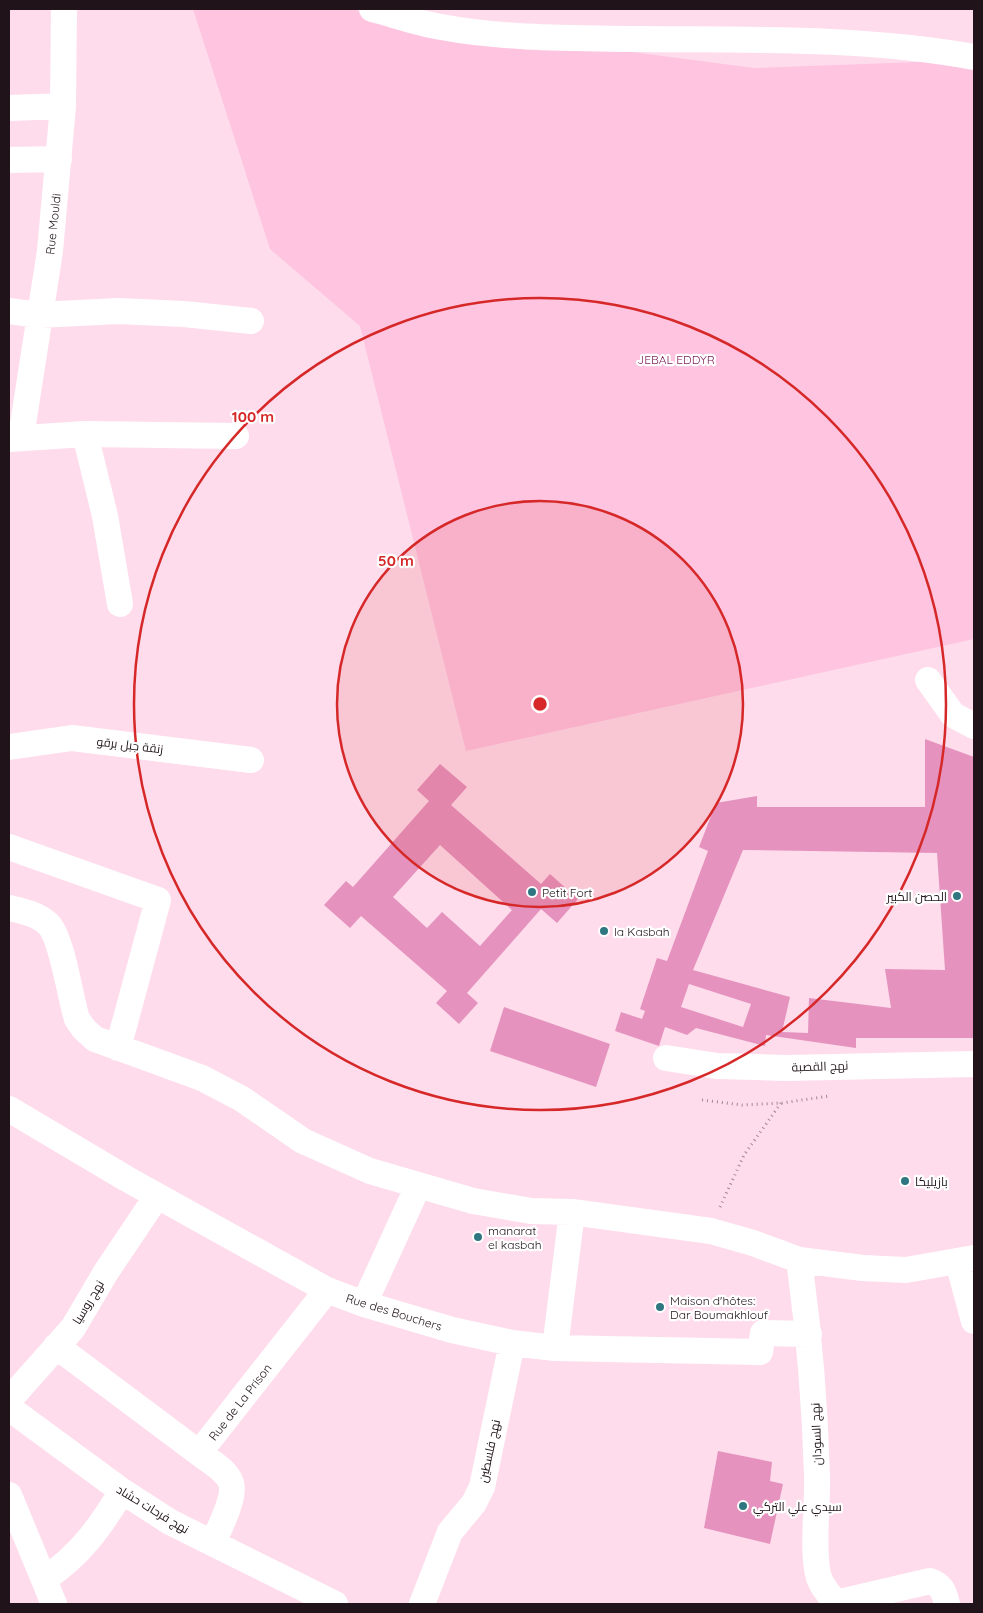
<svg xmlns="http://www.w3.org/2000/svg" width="983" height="1613" viewBox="0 0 983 1613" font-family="Quicksand,Cairo,sans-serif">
  <rect width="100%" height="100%" fill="#fedcec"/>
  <!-- green -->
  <path fill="#fec4e0" d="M193,9H350L442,27L754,68L974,60V639L466,751L360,326L270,249Z"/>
  <!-- building -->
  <path fill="#e593be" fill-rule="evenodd" d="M925,739L974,757V1038H856V1048L766,1035L765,1046L696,1028L687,1035L665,1027L659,1046L615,1031L621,1012L642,1019L645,1011L640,1009L657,958L667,961L708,851L699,847L716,803L757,796V807H925ZM743,850L937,853L945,970L885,969L891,1008L809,998L808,1033L782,1032L790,997L693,970ZM689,984L751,1004L743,1027L681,1007Z
    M440,764L467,787L451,805L541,884L550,874L578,899L557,923L541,909L467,993L478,1003L459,1024L436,1003L447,991L361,916L350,928L324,905L346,881L353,887L429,801L417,790ZM440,845L512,910L480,946L442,912L427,928L393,897Z
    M504,1007L610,1044L596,1087L490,1051Z
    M718,1451L772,1462L770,1481L783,1484L770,1544L704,1528Z"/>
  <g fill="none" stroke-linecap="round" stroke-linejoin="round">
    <!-- path -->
    <path stroke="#a18894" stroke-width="3" stroke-dasharray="1 4" stroke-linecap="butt" d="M702,1100L742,1105L782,1103L829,1096
      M720,1207L744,1155L781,1103"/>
    <!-- minor -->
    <path stroke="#fff" stroke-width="26" d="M372,9C395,15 418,23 441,27C506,39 573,38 638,39C750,40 863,37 974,57
      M9,108L63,106
      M9,160L59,159
      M9,311L39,315L118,311L184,314L251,321
      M85,434L105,516L120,604
      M21,437L50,251L63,106L64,9
      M9,439L85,434L236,436
      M928,680L953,715L974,726
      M9,747L72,738L251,760
      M9,847L158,900L118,1048
      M9,908C22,911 38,914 48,924C62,937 70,997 77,1019L84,1029L95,1039L202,1078L242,1099L303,1141L370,1171L473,1201L531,1211L572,1212L711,1231L753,1243L799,1260L863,1268L906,1270L974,1258
      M666,1058L717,1066L786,1068L974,1064
      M9,1109L127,1179L327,1290L364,1304L452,1330L512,1343L555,1348L760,1352L763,1333L809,1334
      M799,1260C809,1332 815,1403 817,1476C818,1504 812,1549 818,1574C820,1585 829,1594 836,1603
      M958,1262L974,1321
      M364,1304L418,1186
      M56,1346L199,1453
      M555,1348L572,1212
      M9,1400L73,1328L106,1272L157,1196
      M9,1408L122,1491L170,1522L335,1604
      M9,1495L54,1604
      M213,1543C219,1529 236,1496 231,1483C227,1470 209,1461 199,1453L327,1290
      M44,1579C79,1557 101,1526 122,1491
      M836,1603L930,1581C942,1585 944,1592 947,1604
      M422,1604L450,1532L474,1503L482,1487L512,1343"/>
  </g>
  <!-- distance rings -->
  <circle cx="540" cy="704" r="203" fill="#d62828" fill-opacity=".12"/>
  <g fill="none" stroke="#d62828" stroke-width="2.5">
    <circle cx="540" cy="704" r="203"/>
    <circle cx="540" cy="704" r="406"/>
  </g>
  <!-- markers -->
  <g fill="#2f7681" stroke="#fff" stroke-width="2">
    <circle cx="532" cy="892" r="5"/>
    <circle cx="957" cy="896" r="5"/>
    <circle cx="604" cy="931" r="5"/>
    <circle cx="905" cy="1181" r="5"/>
    <circle cx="478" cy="1237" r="5"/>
    <circle cx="660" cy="1307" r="5"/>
    <circle cx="743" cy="1506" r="5"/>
  </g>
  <g text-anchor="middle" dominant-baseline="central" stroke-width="4.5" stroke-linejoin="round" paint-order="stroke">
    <!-- street labels -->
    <g font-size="12" fill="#20141a" stroke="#fff">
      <text transform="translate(53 224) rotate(-84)">Rue Mouldi</text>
      <text transform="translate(130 745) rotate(7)">زنقة جبل برقو</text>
      <text transform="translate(820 1066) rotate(-2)">نهج القصبة</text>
      <text transform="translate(88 1302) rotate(-59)">نهج روسيا</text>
      <text transform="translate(394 1312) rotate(17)">Rue des Bouchers</text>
      <text transform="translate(240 1402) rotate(-52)">Rue de La Prison</text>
      <text transform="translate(816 1434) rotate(-92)">نهج السودان</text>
      <text transform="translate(489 1451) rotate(-78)">نهج فلسطين</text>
      <text transform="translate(153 1509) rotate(31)">نهج فرحات حشاد</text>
    </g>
    <!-- park labels -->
    <g font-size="12" fill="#7d1e58" stroke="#fff">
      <text x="676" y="359">JEBAL EDDYR</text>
    </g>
    <!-- poi labels -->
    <g font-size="12" fill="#20141a" stroke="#fff" text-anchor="start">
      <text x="542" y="892">Petit Fort</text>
      <text x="947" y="896" text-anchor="end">الحصن الكبير</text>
      <text x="614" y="931">la Kasbah</text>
      <text x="915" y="1181">بازيليكا</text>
      <text x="488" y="1230">manarat<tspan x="488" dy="14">el kasbah</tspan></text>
      <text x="670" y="1300">Maison d'hôtes:<tspan x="670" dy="14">Dar Boumakhlouf</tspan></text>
      <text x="753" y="1506">سيدي علي التركي</text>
    </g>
  </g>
  <circle cx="540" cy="704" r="8" fill="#d62828" stroke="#fff" stroke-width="2.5"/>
  <g font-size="15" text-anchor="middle" font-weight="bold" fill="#d62828" stroke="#fff" stroke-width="4.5" stroke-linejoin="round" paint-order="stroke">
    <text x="253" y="422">100 m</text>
    <text x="396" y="566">50 m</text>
  </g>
  <!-- border -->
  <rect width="983" height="1613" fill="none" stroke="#20141a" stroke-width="20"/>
</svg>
